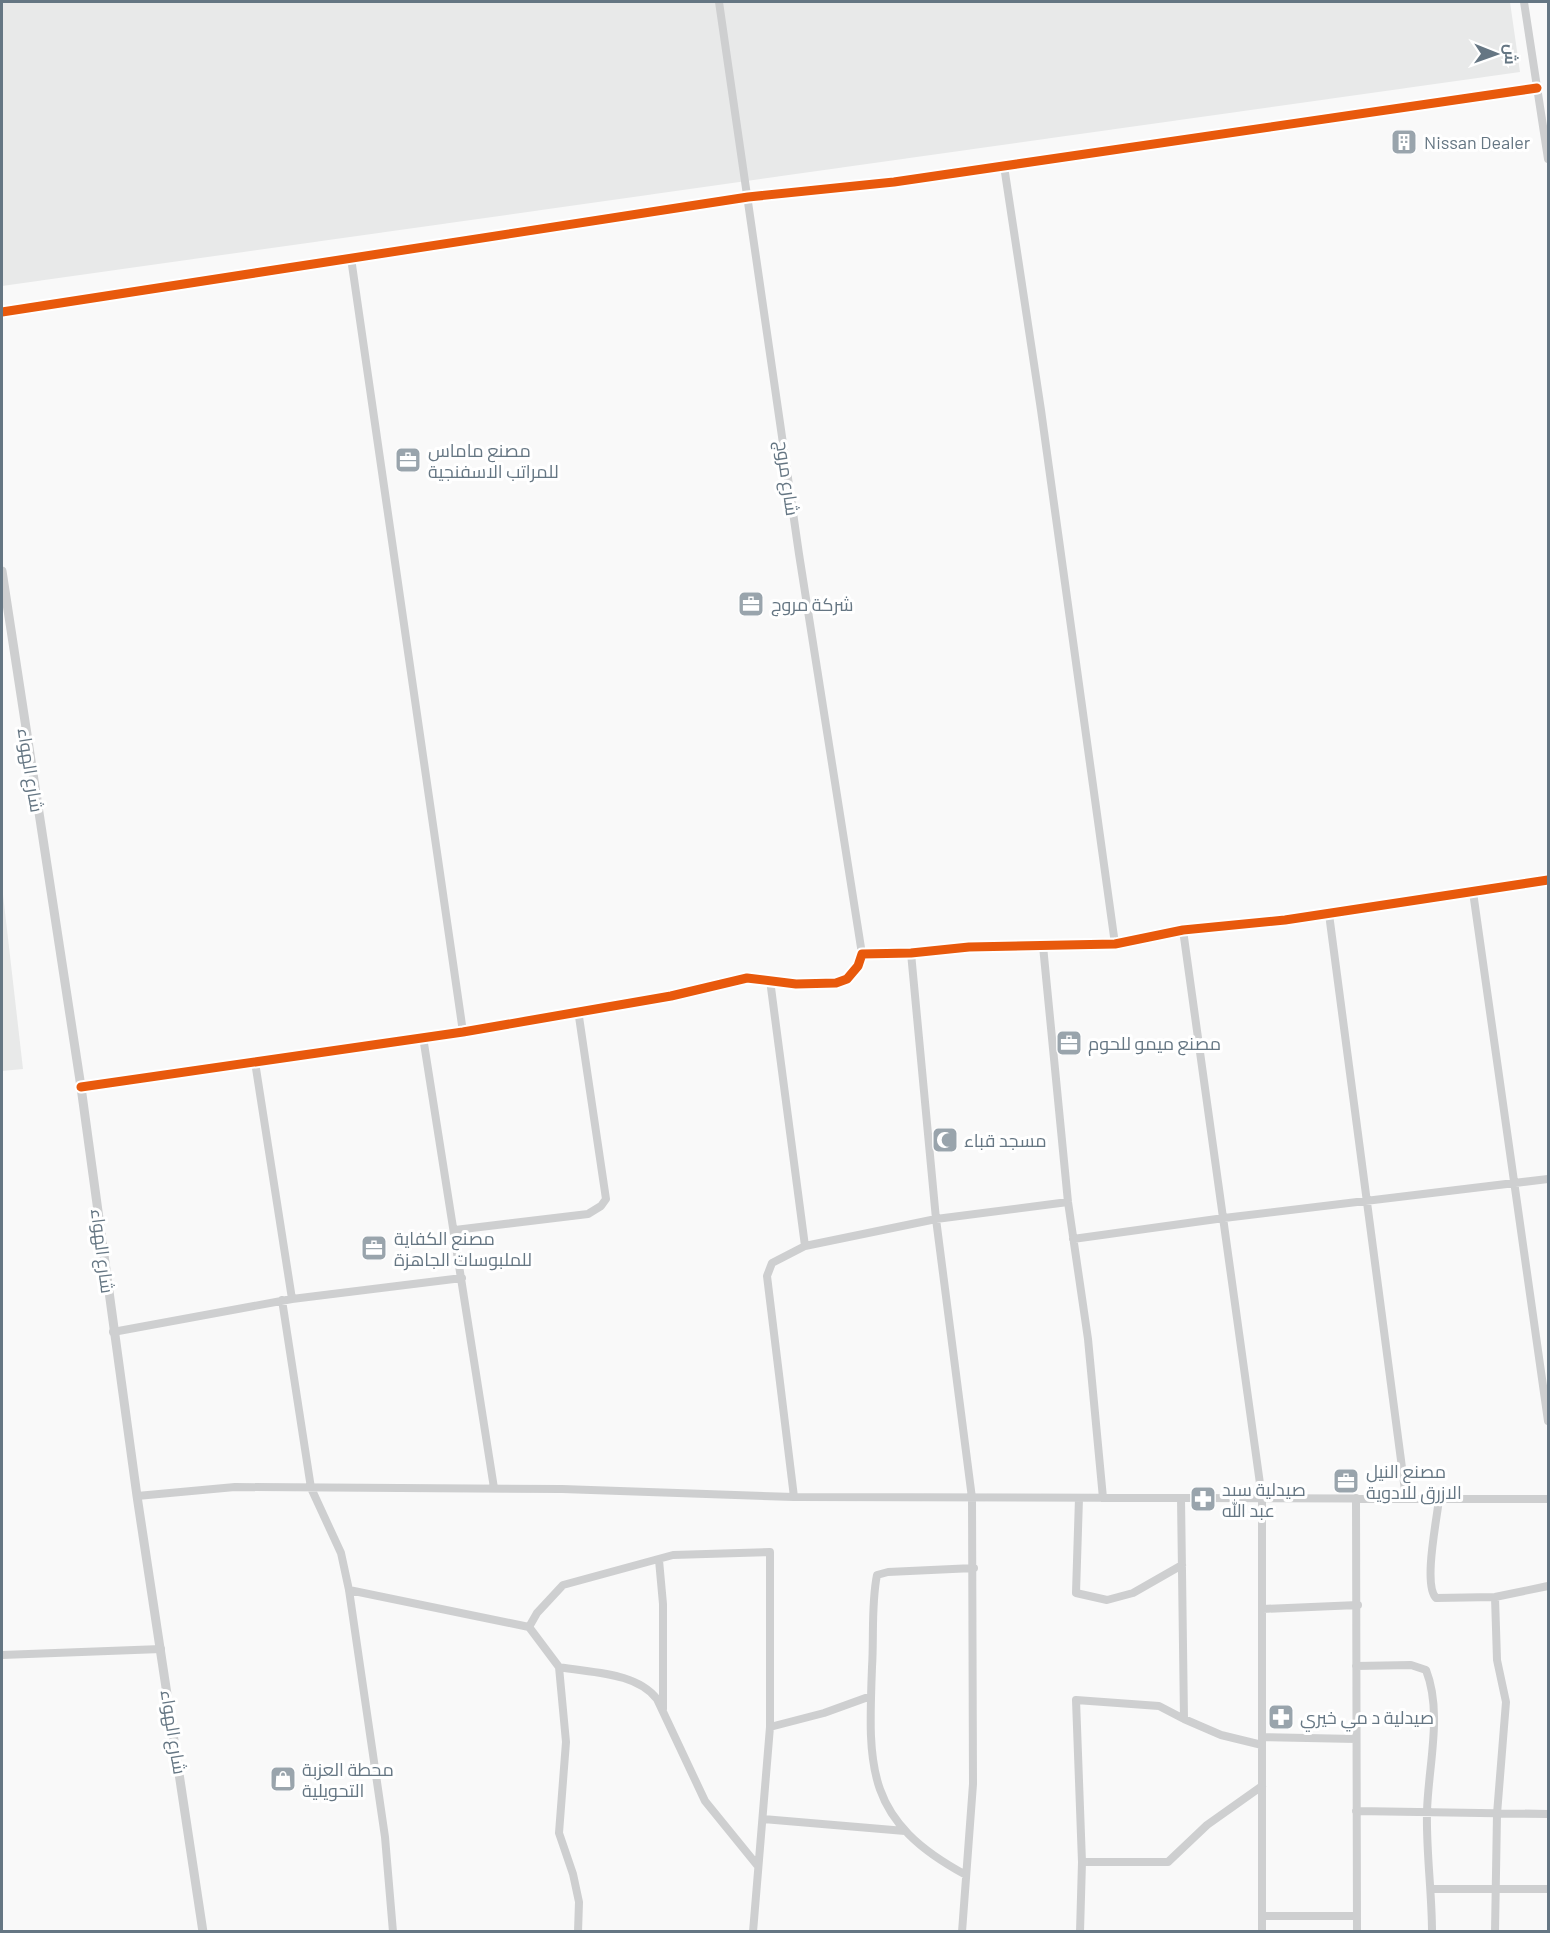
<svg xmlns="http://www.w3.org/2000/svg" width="1550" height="1933" viewBox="0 0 1550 1933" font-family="Barlow,Cairo,sans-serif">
  <rect width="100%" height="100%" fill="#f9f9f9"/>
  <!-- built -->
  <path fill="#e8e9e9" d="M2,2H1510L1520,72L2,286Z
    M2,886L23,1069L2,1071Z"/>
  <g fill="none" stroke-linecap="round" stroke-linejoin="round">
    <!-- minor -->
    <path stroke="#cecfd0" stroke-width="8" d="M719,2L799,554L862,954
      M1524,2L1548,159
      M1004,166L1041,410L1115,944
      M351,258L463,1032
      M2,312L748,197L894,182L1537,88
      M1473,892L1548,1421
      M1329,914L1406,1498
      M1183,930L1262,1498V1932
      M1043,946L1068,1202L1088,1339L1103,1498
      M911,953L936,1219L972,1498L973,1784L962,1932
      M770,980L805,1246
      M423,1037L494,1488
      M255,1062L292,1299
      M81,1087L463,1032L671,996L747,978L796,984L836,983L847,979L858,966L862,954L911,953L969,947L1115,944L1183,930L1285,920L1548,880
      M455,1230L588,1214L601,1206L606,1199L578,1010
      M1073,1239L1224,1218L1548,1179
      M282,1300L311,1488L341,1553L349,1590L385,1837L393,1932
      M113,1332L292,1299L462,1278
      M137,1496L235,1487L562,1489L794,1497L1548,1499
      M794,1497L767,1276L772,1263L805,1246L936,1219L1068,1202
      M1079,1498L1076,1593L1107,1600L1133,1593L1182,1565
      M1181,1498L1184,1719L1221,1735L1262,1745
      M1356,1498L1357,1932
      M1439,1499C1437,1519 1423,1585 1436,1598L1495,1597L1548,1586
      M659,1560L663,1604V1709
      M349,1590L529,1627L559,1667L566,1742L559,1833L573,1874L579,1902L578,1932
      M1495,1597L1497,1660L1506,1702L1497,1814L1495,1932
      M1263,1609L1358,1605
      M529,1627L537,1613L563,1585L673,1555L770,1552V1727L753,1932
      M2,1655L161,1649
      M1356,1666L1411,1665L1426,1670C1443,1713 1428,1767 1427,1812C1426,1852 1432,1892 1432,1932
      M559,1667C592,1673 636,1672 657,1699L705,1801L757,1865
      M770,1727L824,1713L871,1696
      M1262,1737L1356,1739
      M1356,1811L1548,1814
      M763,1819L905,1831
      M1082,1862L1076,1700L1159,1706L1184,1719
      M966,1875C866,1821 868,1770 872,1667C874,1638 871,1604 877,1575L888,1572L974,1568
      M1432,1889H1548
      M1262,1916H1357
      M1080,1932L1082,1862H1168L1207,1825L1262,1786"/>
    <!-- tertiary -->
    <path stroke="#cecfd0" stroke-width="9" d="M2,571L81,1087L137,1496L203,1932"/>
    <!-- cycleway casing -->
    <g stroke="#fff" stroke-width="13">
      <path id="cycleway" d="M2,312L748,197L894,182L1537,88
        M81,1087L463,1032L671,996L747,978L796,984L836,983L847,979L858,966L862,954L911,953L969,947L1115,944L1183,930L1285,920L1548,880"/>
    </g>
    <!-- cycleway -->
    <use href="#cycleway" stroke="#e8590c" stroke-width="9"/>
  </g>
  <!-- icons -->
  <defs>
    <g id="building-square" transform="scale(1.35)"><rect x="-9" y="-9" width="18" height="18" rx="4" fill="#99a4ac" stroke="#fff"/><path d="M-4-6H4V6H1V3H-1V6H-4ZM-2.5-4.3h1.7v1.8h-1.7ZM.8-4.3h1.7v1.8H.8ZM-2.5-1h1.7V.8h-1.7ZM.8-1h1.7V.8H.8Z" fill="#fff"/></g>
    <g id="office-square" transform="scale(1.35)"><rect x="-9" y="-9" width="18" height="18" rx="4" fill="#99a4ac" stroke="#fff"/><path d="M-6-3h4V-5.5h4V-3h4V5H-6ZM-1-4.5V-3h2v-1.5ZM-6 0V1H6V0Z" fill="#fff"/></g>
    <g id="mosque-square" transform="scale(1.35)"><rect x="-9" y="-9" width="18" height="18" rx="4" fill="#99a4ac" stroke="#fff"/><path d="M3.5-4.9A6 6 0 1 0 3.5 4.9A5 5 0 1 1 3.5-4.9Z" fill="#fff"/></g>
    <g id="pharmacy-square" transform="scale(1.35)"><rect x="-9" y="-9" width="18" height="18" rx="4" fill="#99a4ac" stroke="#fff"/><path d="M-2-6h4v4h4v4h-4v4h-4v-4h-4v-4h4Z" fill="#fff"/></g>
    <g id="shop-square" transform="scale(1.35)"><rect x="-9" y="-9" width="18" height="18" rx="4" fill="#99a4ac" stroke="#fff"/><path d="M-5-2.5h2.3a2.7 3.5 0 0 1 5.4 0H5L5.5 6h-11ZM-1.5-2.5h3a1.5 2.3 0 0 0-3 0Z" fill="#fff"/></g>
  </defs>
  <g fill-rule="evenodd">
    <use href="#building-square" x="1404" y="142"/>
    <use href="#office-square" x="408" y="460"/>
    <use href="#office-square" x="751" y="604"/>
    <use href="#office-square" x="1069" y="1043"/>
    <use href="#mosque-square" x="945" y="1140"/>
    <use href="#office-square" x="374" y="1248"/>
    <use href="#office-square" x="1346" y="1481"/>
    <use href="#pharmacy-square" x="1203" y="1499"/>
    <use href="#pharmacy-square" x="1281" y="1717"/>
    <use href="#shop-square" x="283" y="1779"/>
  </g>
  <g text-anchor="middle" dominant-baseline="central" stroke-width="6" stroke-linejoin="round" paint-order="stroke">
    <!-- poi labels -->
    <g font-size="18" fill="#657683" stroke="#fff" text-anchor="start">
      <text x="1424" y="142">Nissan Dealer</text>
      <text x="428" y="450">مصنع ماماس<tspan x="428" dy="21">للمراتب الاسفنجية</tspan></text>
      <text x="771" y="604">شركة مروج</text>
      <text x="1088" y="1043">مصنع ميمو للحوم</text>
      <text x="964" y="1140">مسجد قباء</text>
      <text x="394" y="1238">مصنع الكفاية<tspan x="394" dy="21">للملبوسات الجاهزة</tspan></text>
      <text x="1366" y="1471">مصنع النيل<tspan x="1366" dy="21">الازرق للادوية</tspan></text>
      <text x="1222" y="1489">صيدلية سيد<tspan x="1222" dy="21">عبد الله</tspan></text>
      <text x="1300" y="1717">صيدلية د مي خيري</text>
      <text x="302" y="1769">محطة العزبة<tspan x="302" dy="21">التحويلية</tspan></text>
    </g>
    <!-- street labels -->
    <g font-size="18" fill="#657683" stroke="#fff">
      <text transform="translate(788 478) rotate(82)">شارع مروج</text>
      <text transform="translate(31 770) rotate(81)">شارع الهواء</text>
      <text transform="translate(103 1251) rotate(83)">شارع الهواء</text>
      <text transform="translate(174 1732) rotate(81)">شارع الهواء</text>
    </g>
  </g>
  <!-- border -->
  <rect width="1550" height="1933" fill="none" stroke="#657683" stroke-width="6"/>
  <!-- north arrow -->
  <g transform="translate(1496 54) rotate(91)" stroke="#ffffff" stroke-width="4.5" paint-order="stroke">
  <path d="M0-4.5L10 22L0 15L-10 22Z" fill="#657683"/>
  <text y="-9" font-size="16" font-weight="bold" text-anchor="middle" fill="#657683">ش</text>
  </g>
</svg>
